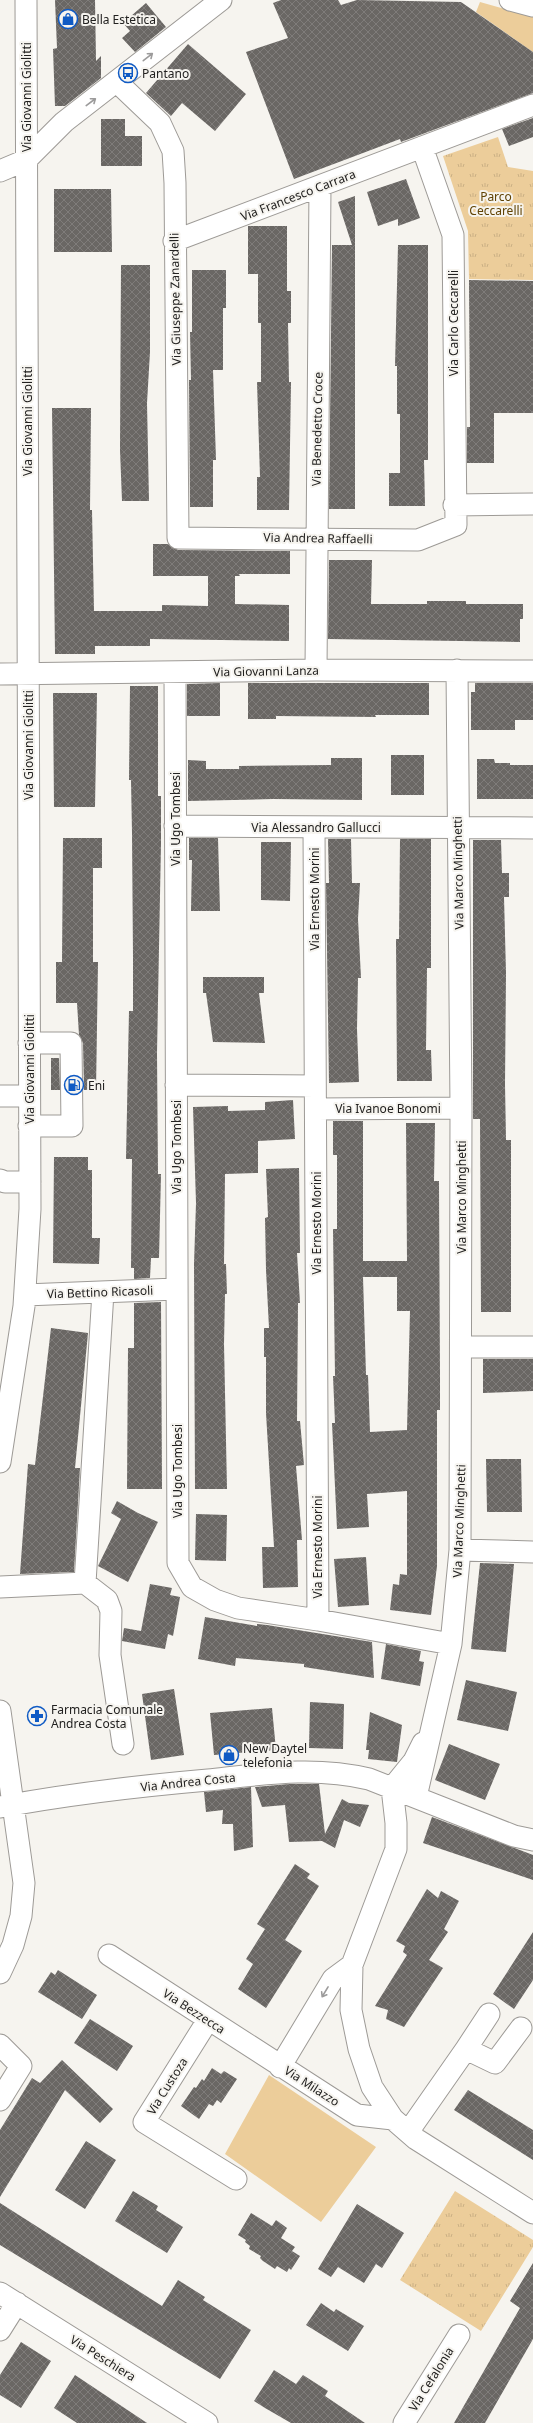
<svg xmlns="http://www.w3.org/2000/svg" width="533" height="2423" viewBox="0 0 533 2423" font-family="'Noto Sans',sans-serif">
  <defs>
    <pattern id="park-tufts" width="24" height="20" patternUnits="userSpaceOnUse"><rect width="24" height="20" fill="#eccd9a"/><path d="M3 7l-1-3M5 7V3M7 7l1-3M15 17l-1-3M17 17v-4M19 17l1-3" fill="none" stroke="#cab084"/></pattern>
    <pattern id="building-cross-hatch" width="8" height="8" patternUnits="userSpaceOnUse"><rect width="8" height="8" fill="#6a6764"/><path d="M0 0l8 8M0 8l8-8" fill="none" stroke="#7f7c7a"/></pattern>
  </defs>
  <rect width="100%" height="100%" fill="#f6f4ef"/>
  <!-- grass -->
  <path fill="#eccd9a" d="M480,2L533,17V52L476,12Z
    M269,2075L376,2147L321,2222L225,2154Z"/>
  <!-- park -->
  <path fill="url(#park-tufts)" d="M498,137L508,167L533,171V280L469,279L468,231L443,156Z
    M455,2191L533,2240V2247L481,2331L400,2280Z"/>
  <!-- building -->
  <path fill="url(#building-cross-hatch)" fill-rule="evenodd" d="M55,0H95L96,61L101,56V78L65,106H55L53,49L57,48Z
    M281,0H338L341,5L357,0L461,2L533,52V93L401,142L400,139L355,156V153V156L294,179L246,52L288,38L273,3Z
    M146,3L166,27L135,52L122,38L130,31L123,23Z
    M188,44L246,94L215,131L182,103L171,116L146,93Z
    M533,118V137L509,146L502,129Z
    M101,119H125V136H142V166H101Z
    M406,179L420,218L398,226V219L378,226L367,192Z
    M54,189H111L112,252H54Z
    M355,196V509H329L332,245H352L338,202Z
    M248,226H287V291H291V323H288L289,382H291L289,510H257V477H260L257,382H261V323H258V274H248Z
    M398,245H428V460H424L425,506H389V473H400V414H397V366H395Z
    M121,265H150V352L147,403L149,501H122L120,450Z
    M192,270H226V308H223V370H213L216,460H213V507H190L189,380H191L190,332H192Z
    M469,280L533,281V413H494V463H467V427H470Z
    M52,408H91L90,510H92L94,611H162V605L208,606V576H153V544H168L178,550L290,551V574H239L240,576H235V604L289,605V641L150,639V646H95V654H55Z
    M329,560H372L371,604H427V601H466V604H523V619H520V642L328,639Z
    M220,683V716H187V684Z
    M248,683H429V715H375L376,717L276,716V719H248Z
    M475,683H533V720H515V730H471V692H475Z
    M130,686H158V796H161V843L157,1053L158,1174H161L159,1258H151L150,1278L134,1279V1268H131L132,1159H126L129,1011H133V958L132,833L131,780H129Z
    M53,693H97L95,807H54Z
    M391,755H424V795H391Z
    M331,758H362V800L273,799L188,801V760L206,761V769H239V766L331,765Z
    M477,759H494L495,763H510V765H533V799H477Z
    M63,838H102V868H93V962H98L96,1090H84L83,1043L79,1035L77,1003H56V962H62Z
    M189,838H218L220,911H191L192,860H189Z
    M328,839H351L352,883H360L358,919L361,978H358L357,1029L359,1082L329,1083L326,883H329Z
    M400,839H431V968H427L426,1050H431L432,1081H397L396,939H399Z
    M473,840H501L502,873H509V897H504L506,973L505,1084L506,1140H511V1312H481L480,1119H473Z
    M261,842H291L290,901L261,900Z
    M203,977H264V993H259L265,1043L213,1042L206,993H203Z
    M51,1058H59L60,1090H51Z
    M293,1100L295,1139L258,1141V1173L225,1174L224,1264H226L227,1294H225L224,1344L227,1489H195L194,1264L196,1203L193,1107L228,1106V1111L265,1110V1102Z
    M333,1121H363V1261H407L406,1123H435L434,1181H439L440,1378V1410H437V1566L431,1615L390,1610L393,1584L399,1585L400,1574L407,1575V1491L367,1494L369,1527L337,1529L332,1423H335L333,1376H335L333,1229H337V1155H333ZM363,1277H397V1311H410L407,1430L370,1432L368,1375H366Z
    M54,1157H88V1170H92V1238H100L99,1264L53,1263Z
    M299,1168L300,1253H297L300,1303H298L297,1421H300L304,1465L296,1466L302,1540H297L298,1587L263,1588L262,1547H274L266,1413V1357H264V1328H269L266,1270L265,1218L268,1217L266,1169Z
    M161,1302L162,1489H127L128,1348H134V1303Z
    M51,1328L88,1333L75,1468H80L74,1572L20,1574L28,1464L35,1465Z
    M483,1359H533V1391L483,1393Z
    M486,1459H521L522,1512H487Z
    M117,1501L138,1513L158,1522L128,1582L98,1566L121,1519L111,1513Z
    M196,1514L227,1515L226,1561L195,1560Z
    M366,1557L369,1605L338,1607L334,1559Z
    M480,1563L514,1564L506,1652L471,1649Z
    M150,1584L172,1588L170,1595L180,1597L173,1636L168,1634L165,1649L122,1641L124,1628L141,1631Z
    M205,1617L257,1626V1624L267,1625L372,1642L374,1678L304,1667V1664L236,1658L235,1666L198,1659Z
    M386,1644L421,1651L419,1661L424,1662L420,1686L381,1679Z
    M466,1680L517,1692L508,1731L457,1720Z
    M174,1689L184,1755L151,1760L142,1694Z
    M310,1702L344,1704L343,1749L309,1748Z
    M272,1708L276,1750L214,1755L210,1713Z
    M370,1712L402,1725L397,1762L368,1759L369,1750H366Z
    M449,1744L500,1764L485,1800L435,1780Z
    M289,1784H319L325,1834L342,1799L349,1803L369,1805L360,1827L344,1820L335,1848L322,1841L289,1842L285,1805L262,1807L255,1787Z
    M251,1787L253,1847L234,1851L233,1824H222L223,1810L206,1812L204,1792Z
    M432,1817L533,1855V1880L423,1843Z
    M295,1864L310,1874L307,1878L319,1886L285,1940L302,1951L266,2008L238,1989L253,1964L246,1959L265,1929L257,1924Z
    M427,1889L438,1898L441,1891L459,1901L444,1929L448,1932L429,1960L443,1968L404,2027L386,2019L388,2010L375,2006L407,1955L403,1952L405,1946L396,1941Z
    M533,1932V1980L514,2009L493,1994Z
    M58,1970L97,1995L82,2019L38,1992L51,1972L55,1975Z
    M90,2019L133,2046L117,2071L74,2043Z
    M62,2060L113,2109L100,2123L65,2090L0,2197V2130L32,2078L40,2083Z
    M212,2068L221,2074L224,2071L237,2079L221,2103L217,2100L213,2106L209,2104L199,2119L181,2106L194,2087L196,2088L202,2079L204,2081Z
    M468,2090L533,2130V2160L454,2110Z
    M86,2141L116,2160L85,2209L55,2190Z
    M133,2191L158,2206L156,2210L183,2227L167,2253L115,2221Z
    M0,2203L162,2306L178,2280L205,2297L203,2300L251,2330L220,2379L0,2245Z
    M357,2204L404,2233L382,2268L376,2264L364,2283L338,2267L331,2277L318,2269Z
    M251,2213L272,2226L276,2220L287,2228L281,2238L295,2247L292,2251L300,2256L291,2270L289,2268L287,2272L277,2266L275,2269L263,2261L260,2258L261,2256L249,2249L250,2246L245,2242L246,2240L238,2235Z
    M533,2263V2339L485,2423H454L520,2308L510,2301Z
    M321,2303L334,2312L336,2309L364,2326L348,2351L306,2325Z
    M21,2342L51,2361L21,2408L0,2395V2375Z
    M274,2370L296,2384L303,2375L328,2391L325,2396L365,2423H291L265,2408L254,2401Z
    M75,2375L147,2423H77L54,2408Z"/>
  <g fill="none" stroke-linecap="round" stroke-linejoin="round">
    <!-- minor casing -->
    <g stroke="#9d9a96" stroke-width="23">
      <path id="minor" d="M510,0L533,6
        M117,82L160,123L173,151L175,183L178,538L418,540L456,525L453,235L422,147
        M0,171L26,160L64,122L221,0
        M174,241L533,105
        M454,505L533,504
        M316,670L320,187
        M175,672L178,1563L192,1587L215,1600L238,1608L318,1620L451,1644
        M0,674L316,670L533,671
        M175,826L533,828
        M314,827L318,1620
        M29,1043H71L72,1126H29
        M176,1085L315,1086
        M0,1096H29
        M316,1109L461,1108
        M0,1180L5,1182H30
        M25,1295L176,1289
        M461,1347H533
        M0,1462L24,1306L30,1209L26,0
        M460,1550L533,1552
        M85,1583L103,1292
        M0,1587L85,1583L107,1600L111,1611L110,1655L123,1744
        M0,1711L24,1883L21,1916L13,1945L0,1973
        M392,1788L396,1823V1849L352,1965L351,2010L359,2049L372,2087L393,2119L416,2139L533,2213
        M392,1788L414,1761L423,1743
        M416,1797L451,1644L460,1550L461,1108L457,670
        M0,1807C69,1794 139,1786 208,1780C264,1774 314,1766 369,1779L514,1836L533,1840
        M109,1955L357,2115L393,2119
        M208,2020L144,2122L236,2179
        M0,2045L21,2066L0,2100
        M466,2049L489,2014
        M280,2067L333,1979L352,1965
        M408,2132L466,2049L495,2063L521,2028
        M0,2293L207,2423
        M0,2330L17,2303
        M404,2423L459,2335"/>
    </g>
    <!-- minor -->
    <use href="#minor" stroke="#fff" stroke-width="21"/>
  </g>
  <!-- one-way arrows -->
  <defs><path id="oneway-shaft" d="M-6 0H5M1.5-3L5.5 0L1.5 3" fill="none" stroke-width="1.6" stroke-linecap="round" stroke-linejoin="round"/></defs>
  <g stroke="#9c9b9b">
    <use href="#oneway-shaft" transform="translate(148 57) rotate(-38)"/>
    <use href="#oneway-shaft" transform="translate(91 102) rotate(-37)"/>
    <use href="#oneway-shaft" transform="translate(325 1992) rotate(121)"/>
  </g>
  <!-- icons -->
  <defs>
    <g id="shop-ring" transform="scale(1)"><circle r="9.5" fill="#f6f4ef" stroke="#0f5ac4" stroke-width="1.5"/><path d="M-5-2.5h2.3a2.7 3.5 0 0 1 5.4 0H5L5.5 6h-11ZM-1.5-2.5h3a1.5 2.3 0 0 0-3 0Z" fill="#0f5ac4"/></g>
    <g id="bus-ring" transform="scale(1)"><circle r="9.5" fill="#f6f4ef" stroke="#0f5ac4" stroke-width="1.5"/><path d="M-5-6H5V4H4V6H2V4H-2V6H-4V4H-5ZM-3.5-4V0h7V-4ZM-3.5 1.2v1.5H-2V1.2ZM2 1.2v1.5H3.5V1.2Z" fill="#0f5ac4"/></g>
    <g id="fuel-ring" transform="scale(1)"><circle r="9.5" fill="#f6f4ef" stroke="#0f5ac4" stroke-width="1.5"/><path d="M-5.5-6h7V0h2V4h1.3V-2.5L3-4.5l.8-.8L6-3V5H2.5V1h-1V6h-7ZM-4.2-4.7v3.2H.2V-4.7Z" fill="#0f5ac4"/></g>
    <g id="pharmacy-ring" transform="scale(1)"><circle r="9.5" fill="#f6f4ef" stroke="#0f5ac4" stroke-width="1.5"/><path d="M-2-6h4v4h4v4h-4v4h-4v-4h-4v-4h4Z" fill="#0f5ac4"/></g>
  </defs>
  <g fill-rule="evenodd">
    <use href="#shop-ring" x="68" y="19"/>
    <use href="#bus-ring" x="128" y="73"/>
    <use href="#fuel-ring" x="74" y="1085"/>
    <use href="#pharmacy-ring" x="37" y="1716"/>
    <use href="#shop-ring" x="229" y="1755"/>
  </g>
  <g text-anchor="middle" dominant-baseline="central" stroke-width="4" stroke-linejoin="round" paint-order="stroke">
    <!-- poi labels -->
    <g font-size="12" fill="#222120" stroke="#f6f4ef" text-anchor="start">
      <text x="82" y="19">Bella Estetica</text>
      <text x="142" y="73">Pantano</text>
      <text x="88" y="1085">Eni</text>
      <text x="51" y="1709">Farmacia Comunale<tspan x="51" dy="14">Andrea Costa</tspan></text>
      <text x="243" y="1748">New Daytel<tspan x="243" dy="14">telefonia</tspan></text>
    </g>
    <!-- street labels -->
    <g font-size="12" fill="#222120" stroke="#f6f4ef">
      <text transform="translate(26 97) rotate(-90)">Via Giovanni Giolitti</text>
      <text transform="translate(298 195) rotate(-21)">Via Francesco Carrara</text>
      <text transform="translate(175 299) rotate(-91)">Via Giuseppe Zanardelli</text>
      <text transform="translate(453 323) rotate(-90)">Via Carlo Ceccarelli</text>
      <text transform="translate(27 421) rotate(-90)">Via Giovanni Giolitti</text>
      <text transform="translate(317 429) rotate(-89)">Via Benedetto Croce</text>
      <text transform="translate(318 538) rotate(1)">Via Andrea Raffaelli</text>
      <text transform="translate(266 671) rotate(-1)">Via Giovanni Lanza</text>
      <text transform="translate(28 745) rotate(-90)">Via Giovanni Giolitti</text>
      <text transform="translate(175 819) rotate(-90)">Via Ugo Tombesi</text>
      <text x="316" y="827">Via Alessandro Gallucci</text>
      <text transform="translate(458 873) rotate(-91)">Via Marco Minghetti</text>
      <text transform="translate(314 899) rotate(-90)">Via Ernesto Morini</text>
      <text transform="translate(29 1069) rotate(-90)">Via Giovanni Giolitti</text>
      <text x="388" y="1108">Via Ivanoe Bonomi</text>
      <text transform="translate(176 1147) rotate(-90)">Via Ugo Tombesi</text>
      <text transform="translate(461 1197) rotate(-90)">Via Marco Minghetti</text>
      <text transform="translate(316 1223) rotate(-90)">Via Ernesto Morini</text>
      <text transform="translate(100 1292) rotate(-2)">Via Bettino Ricasoli</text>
      <text transform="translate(177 1471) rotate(-90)">Via Ugo Tombesi</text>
      <text transform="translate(459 1521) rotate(-88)">Via Marco Minghetti</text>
      <text transform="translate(317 1547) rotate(-90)">Via Ernesto Morini</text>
      <text transform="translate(188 1782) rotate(-6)">Via Andrea Costa</text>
      <text transform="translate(194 2011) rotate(33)">Via Bezzecca</text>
      <text transform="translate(167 2086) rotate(-58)">Via Custoza</text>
      <text transform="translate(312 2086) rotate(33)">Via Milazzo</text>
      <text transform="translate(103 2358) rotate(32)">Via Peschiera</text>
      <text transform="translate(431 2379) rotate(-58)">Via Cefalonia</text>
    </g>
    <!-- park labels -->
    <g font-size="12" fill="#604203" stroke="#f6f4ef">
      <text x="496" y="196">Parco<tspan x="496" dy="14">Ceccarelli</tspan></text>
    </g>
  </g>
</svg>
